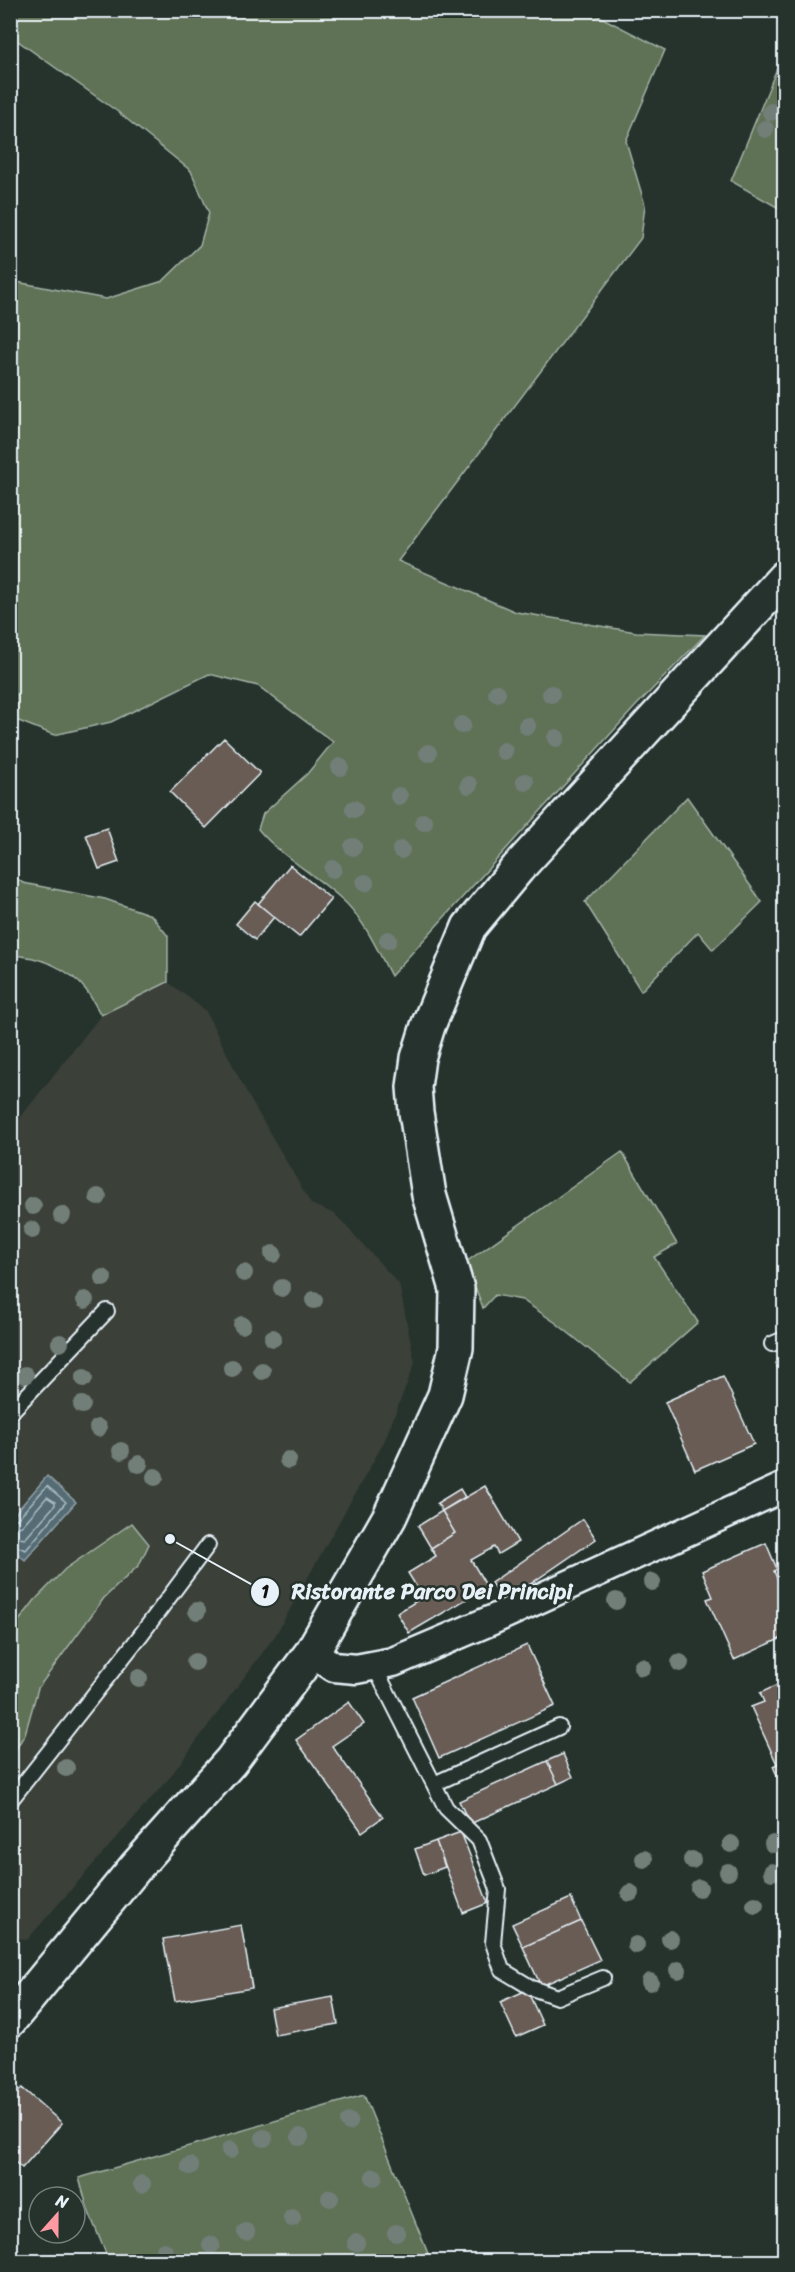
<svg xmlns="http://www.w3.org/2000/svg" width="795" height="2272" viewBox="0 0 795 2272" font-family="Sriracha,sans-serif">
  <rect width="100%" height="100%" fill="#26332d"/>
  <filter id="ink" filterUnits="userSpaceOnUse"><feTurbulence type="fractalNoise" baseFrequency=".0167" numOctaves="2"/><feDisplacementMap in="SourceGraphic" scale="12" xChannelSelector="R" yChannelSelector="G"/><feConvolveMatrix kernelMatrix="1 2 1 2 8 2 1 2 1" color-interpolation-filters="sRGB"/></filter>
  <g filter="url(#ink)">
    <!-- built -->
    <path fill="#3a3f39" d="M168,982L205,1010L248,1095L311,1204L335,1214L399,1284L415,1363L384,1442L275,1636L170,1777L27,1940L16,1938L11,1945V1129L101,1015Z"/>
    <!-- green -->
    <path fill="#5e7256" stroke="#a3b2a7" stroke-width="1.5" d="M11,10L589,11L665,50L626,141L645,205L641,238L398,561L516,612L636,632L705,635L635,707L391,976C378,951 366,924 347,904C319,876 283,859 258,829L263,814L307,774L333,742L258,686L209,674L111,722L54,735L11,718V281L106,299L163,281L200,245L209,213L191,171L118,112L11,36Z
      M784,51V211L731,181Z
      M687,797L762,902L713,950L698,932L641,991L585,902Z
      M11,874L23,883L105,899L151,915L168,936V982L101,1015C96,1007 92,998 86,990C69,968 38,956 11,955Z
      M622,1152L677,1244L654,1257L698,1322L630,1382L556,1323L522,1300L495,1295L483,1308L466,1262Z
      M132,1523L149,1544L139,1565L104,1598L38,1688L25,1734L11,1757V1631L35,1600L65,1569Z
      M364,2095L431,2261H109L88,2210L79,2178Z"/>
    <!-- water -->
    <path fill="#556c74" stroke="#90a1a9" stroke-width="1.5" d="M47,1476L76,1502L25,1560L11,1548V1518Z"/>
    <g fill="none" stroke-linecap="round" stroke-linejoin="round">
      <!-- shore -->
      <path stroke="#adbcc3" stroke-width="1.5" d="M10,1521L17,1519L47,1486L66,1502L26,1550L10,1544
        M10,1529L22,1526L47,1497L55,1502V1505L25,1539L10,1536"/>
    </g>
    <!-- building -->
    <path fill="#675c54" stroke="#e8f1f8" stroke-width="1.5" d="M224,738L260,773L206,828L170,792Z
      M107,828L119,862L99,869L86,835Z
      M290,865L331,899L299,937L258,904Z
      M255,901L274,917L255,940L236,924Z
      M784,1360V1386L776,1363Z
      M723,1376L754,1444L695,1470L665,1402Z
      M485,1486L518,1542L498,1554L494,1547L471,1560L487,1587L409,1633L397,1613L423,1597L408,1573L436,1556L431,1548L455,1533L442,1511Z
      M460,1489L465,1497L442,1511L437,1503Z
      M442,1511L455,1533L431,1548L418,1526Z
      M583,1519L596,1539L504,1602L491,1583Z
      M766,1543L777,1569L774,1571L784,1595V1637L734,1660L707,1599L713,1597L702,1571Z
      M527,1645L555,1706L439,1758L412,1697Z
      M784,1682V1761L777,1764L751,1707L764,1702L760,1693Z
      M349,1702L364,1724L332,1746L383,1817L362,1832L296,1740Z
      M563,1754L573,1777L558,1784L547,1761Z
      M547,1761L558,1784L470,1824L459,1801Z
      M784,1761V1793L773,1766Z
      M461,1832L488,1903L463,1913L436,1841Z
      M436,1841L445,1867L424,1875L415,1849Z
      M571,1898L581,1921L523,1947L512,1924Z
      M581,1921L600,1960L541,1986L523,1947Z
      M241,1925L252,1988L175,2001L163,1939Z
      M527,1990L543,2025L516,2037L500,2002Z
      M333,1997L338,2024L275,2035L270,2008Z
      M22,2088L62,2123L22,2168L10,2158V2101Z"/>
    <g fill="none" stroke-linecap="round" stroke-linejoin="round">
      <!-- lane casing -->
      <g stroke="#e8f1f8" stroke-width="18">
        <path id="lane" d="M772,1344L784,1339
          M10,1413L107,1311
          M374,1666L446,1808L479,1840L498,1889L493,1943L502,1970L532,1988L557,1997L603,1978
          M434,1784L559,1727
          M10,1801L140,1636L208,1545"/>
      </g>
      <!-- street casing -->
      <g stroke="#e8f1f8" stroke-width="33">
        <path id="street" d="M312,1652L334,1667L356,1669L393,1662L492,1620L784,1487"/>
      </g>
      <!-- secondary casing -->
      <g stroke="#e8f1f8" stroke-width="38">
        <path id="secondary" d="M10,2020L135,1868L231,1761L312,1652L390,1516L445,1395L456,1348L457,1289L429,1195L416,1112L414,1087L418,1058L428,1026L469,927L518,868L784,578"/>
      </g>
      <!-- lane -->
      <use href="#lane" stroke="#26332d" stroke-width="14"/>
      <!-- street -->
      <use href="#street" stroke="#26332d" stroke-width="28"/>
      <!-- secondary -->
      <use href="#secondary" stroke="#26332d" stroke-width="33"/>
    </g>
    <!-- trees -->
    <g fill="#727f79">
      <circle cx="771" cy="112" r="9"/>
      <circle cx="765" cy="129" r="9"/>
      <circle cx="497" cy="693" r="9"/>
      <circle cx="551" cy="694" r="9"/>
      <circle cx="462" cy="725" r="9"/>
      <circle cx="527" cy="726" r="9"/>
      <circle cx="556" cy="738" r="9"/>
      <circle cx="504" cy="751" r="9"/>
      <circle cx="428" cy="753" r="9"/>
      <circle cx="340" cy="767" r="9"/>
      <circle cx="525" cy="782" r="9"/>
      <circle cx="469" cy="785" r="9"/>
      <circle cx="399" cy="796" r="9"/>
      <circle cx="354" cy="809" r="9"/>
      <circle cx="424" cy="822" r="9"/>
      <circle cx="353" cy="847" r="9"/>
      <circle cx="401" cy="850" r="9"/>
      <circle cx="333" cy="869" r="9"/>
      <circle cx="365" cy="883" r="9"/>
      <circle cx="388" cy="940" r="9"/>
      <circle cx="98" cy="1197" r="9"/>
      <circle cx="33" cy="1206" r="9"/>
      <circle cx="62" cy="1215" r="9"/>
      <circle cx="32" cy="1230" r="9"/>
      <circle cx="273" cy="1254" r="9"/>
      <circle cx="244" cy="1273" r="9"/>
      <circle cx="103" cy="1278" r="9"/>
      <circle cx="282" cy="1288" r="9"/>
      <circle cx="85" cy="1300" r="9"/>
      <circle cx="314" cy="1300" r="9"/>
      <circle cx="242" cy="1325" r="9"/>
      <circle cx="273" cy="1338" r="9"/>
      <circle cx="60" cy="1343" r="9"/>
      <circle cx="232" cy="1368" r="9"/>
      <circle cx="262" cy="1371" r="9"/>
      <circle cx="25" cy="1375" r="9"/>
      <circle cx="84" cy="1378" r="9"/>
      <circle cx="82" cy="1405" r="9"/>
      <circle cx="98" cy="1428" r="9"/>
      <circle cx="121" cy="1451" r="9"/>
      <circle cx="288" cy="1460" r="9"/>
      <circle cx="139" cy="1464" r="9"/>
      <circle cx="155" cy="1477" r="9"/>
      <circle cx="652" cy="1582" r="9"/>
      <circle cx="616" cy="1601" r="9"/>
      <circle cx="197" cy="1611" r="9"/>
      <circle cx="195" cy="1662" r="9"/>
      <circle cx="680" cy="1663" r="9"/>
      <circle cx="642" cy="1667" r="9"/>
      <circle cx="139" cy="1678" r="9"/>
      <circle cx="66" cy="1768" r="9"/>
      <circle cx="731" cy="1844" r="9"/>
      <circle cx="773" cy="1844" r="9"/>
      <circle cx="644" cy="1859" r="9"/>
      <circle cx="692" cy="1860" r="9"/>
      <circle cx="728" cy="1872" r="9"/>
      <circle cx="772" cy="1872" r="9"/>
      <circle cx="699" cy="1888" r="9"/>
      <circle cx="630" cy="1893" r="9"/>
      <circle cx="755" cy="1905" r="9"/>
      <circle cx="670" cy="1939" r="9"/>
      <circle cx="636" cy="1945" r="9"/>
      <circle cx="678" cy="1970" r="9"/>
      <circle cx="650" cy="1982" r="9"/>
      <circle cx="349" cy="2122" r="9"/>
      <circle cx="300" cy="2137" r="9"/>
      <circle cx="264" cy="2138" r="9"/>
      <circle cx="230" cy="2150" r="9"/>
      <circle cx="190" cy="2166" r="9"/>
      <circle cx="374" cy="2177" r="9"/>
      <circle cx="142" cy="2184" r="9"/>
      <circle cx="330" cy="2198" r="9"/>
      <circle cx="292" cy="2218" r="9"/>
      <circle cx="246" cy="2232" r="9"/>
      <circle cx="396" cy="2233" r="9"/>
      <circle cx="356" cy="2243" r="9"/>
      <circle cx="211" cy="2245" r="9"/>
      <circle cx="164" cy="2251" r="9"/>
    </g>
  </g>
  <!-- callouts -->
  <path fill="none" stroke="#e8f1f8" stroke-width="2" d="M170 1539L265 1592"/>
  <g fill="#e8f1f8" stroke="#26332d" stroke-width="2">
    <circle cx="170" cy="1539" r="6"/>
    <circle cx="265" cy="1592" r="15"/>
  </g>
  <g font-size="18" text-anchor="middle" font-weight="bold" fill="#111">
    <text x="265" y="1598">1</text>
  </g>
  <g font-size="22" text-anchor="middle" font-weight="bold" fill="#e8f1f8" stroke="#26332d" stroke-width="5" stroke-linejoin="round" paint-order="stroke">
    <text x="432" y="1599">Ristorante Parco Dei Principi</text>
  </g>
  <!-- margin -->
  <rect width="795" height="2272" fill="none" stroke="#26332d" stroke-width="36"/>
  <rect x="18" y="18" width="759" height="2236" fill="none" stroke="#e8f1f8" stroke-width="2" filter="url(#ink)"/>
  <!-- north arrow -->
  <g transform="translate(57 2215) rotate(21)"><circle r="28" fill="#26332d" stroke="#747f7e" stroke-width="1.5"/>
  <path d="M0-4.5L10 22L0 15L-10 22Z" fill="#ff9aa2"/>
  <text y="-9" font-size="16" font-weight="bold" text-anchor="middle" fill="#e8f1f8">N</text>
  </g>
</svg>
